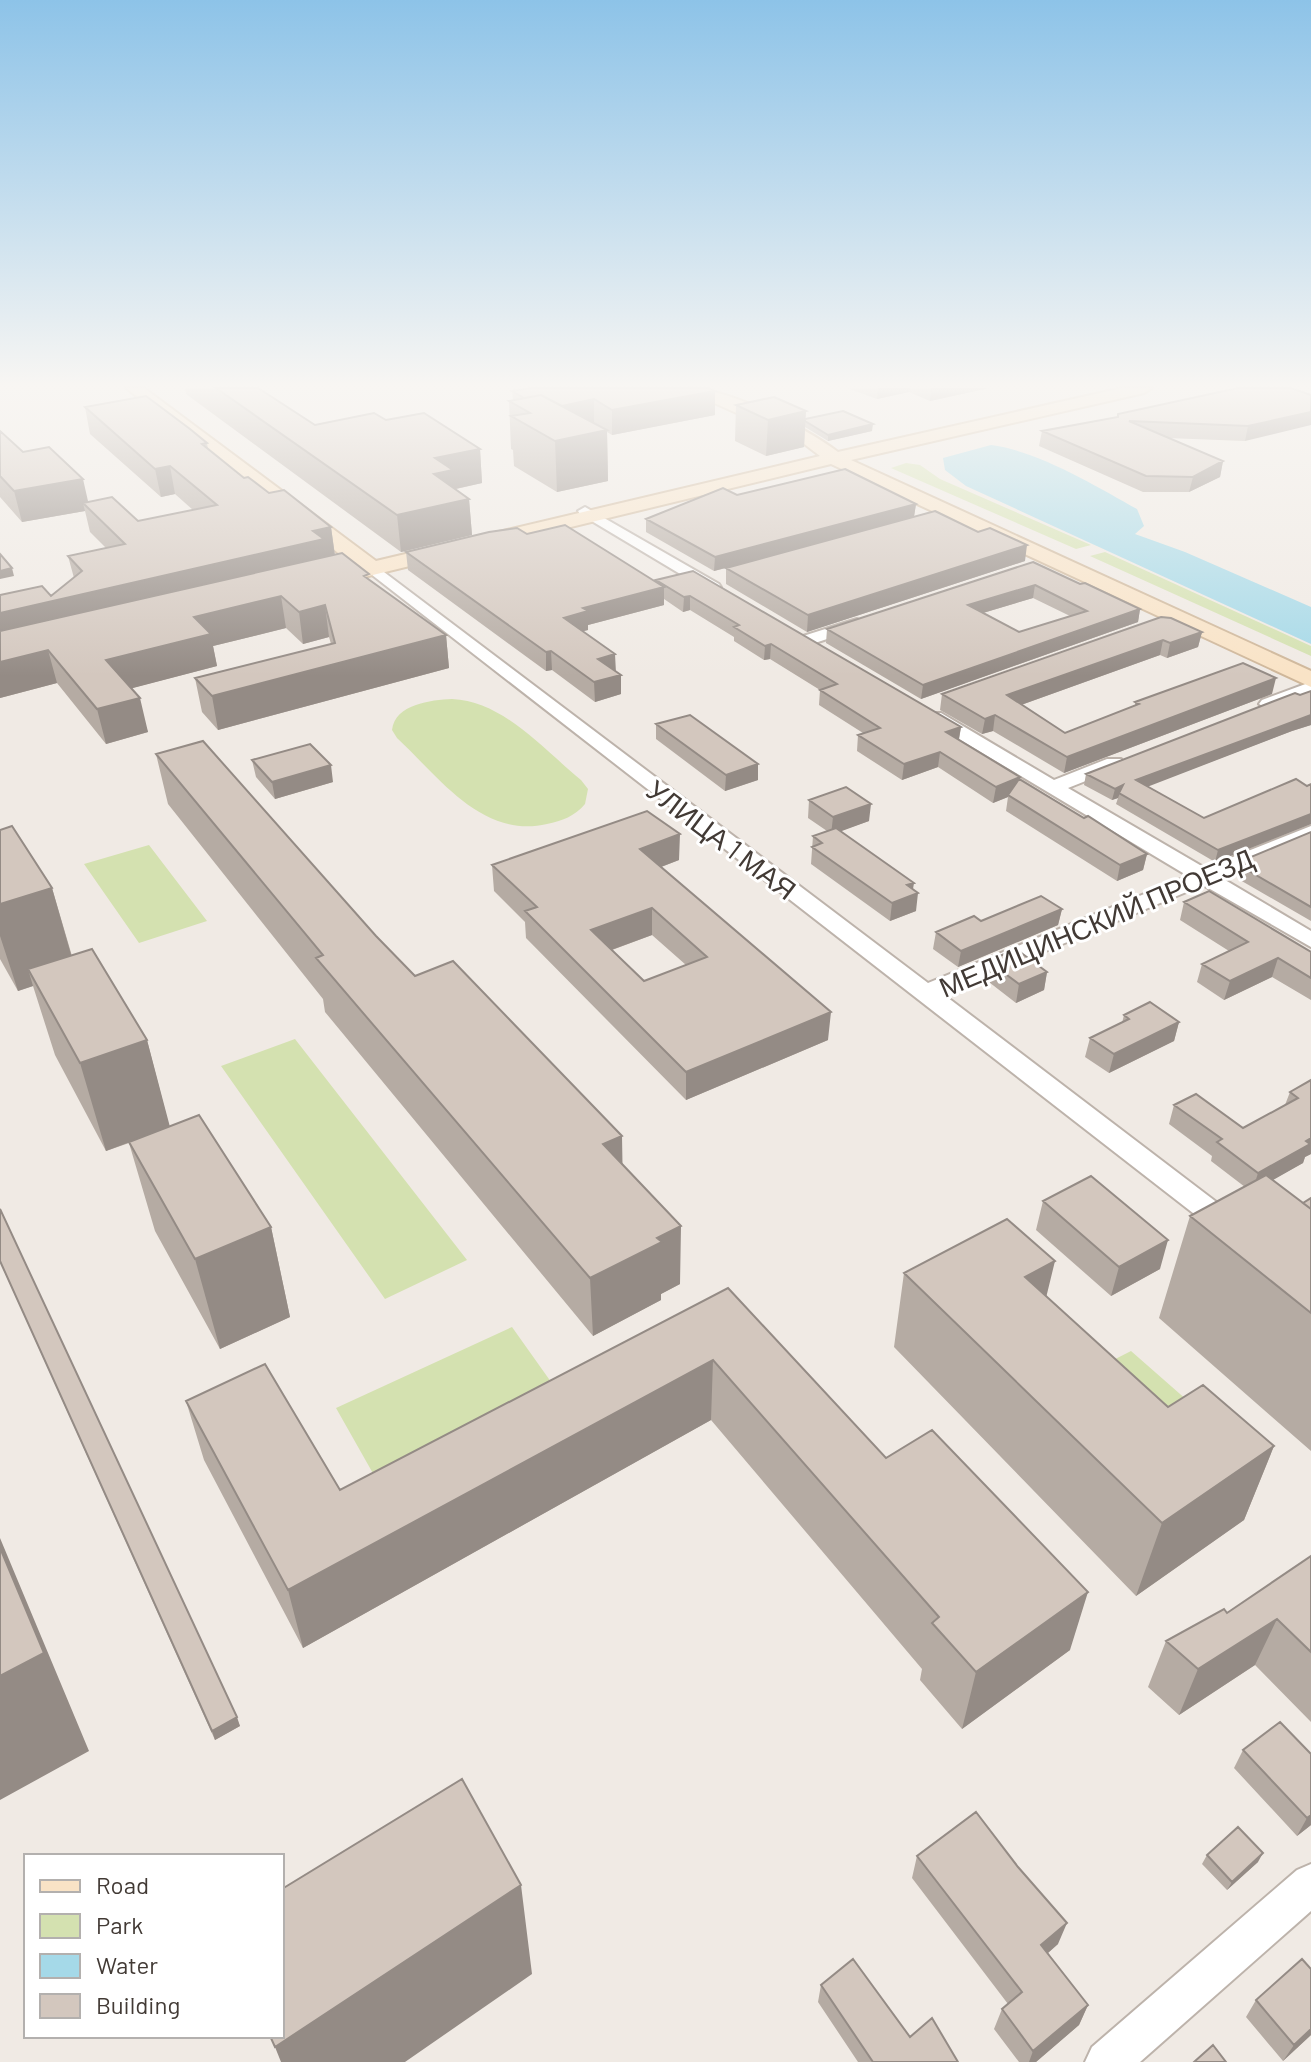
<svg xmlns="http://www.w3.org/2000/svg" width="1311" height="2062" viewBox="0 0 1311 2062" font-family="Barlow,sans-serif">
  <rect width="100%" height="100%" fill="#f0eae4"/>
  <!-- green -->
  <path fill="#d4e1b0" d="M906,463L920,465L940,479L1091,545L1076,549L891,468Z
    M1105,552L1311,646V656L1090,556Z
    M452,699C503,701 543,749 581,780L588,789L585,804C575,816 562,821 547,824C482,839 439,777 397,738L392,730C395,704 431,700 452,699Z
    M149,845L207,921L139,943L84,864Z
    M295,1039L467,1260L385,1299L221,1066Z
    M512,1327L561,1396L379,1484L336,1408Z
    M1131,1351L1188,1401L1140,1427L1086,1374Z"/>
  <!-- water -->
  <path fill="#a5d9e8" d="M991,445C1038,451 1096,486 1137,509L1144,526L1135,534L1185,552L1311,607V644L966,486L945,470L943,458Z"/>
  <g fill="none" stroke-linecap="round" stroke-linejoin="round">
    <!-- street casing -->
    <g stroke="#bdb3ab" stroke-width="4">
      <path id="street" d="M585,507L719,584L721,587L713,592L707,590L580,514L578,511Z
        M372,563L928,983L1188,876L929,721L926,717L929,713H941L1054,780L1107,759H1121L1123,763L1121,767L1068,788L1205,868L1311,826V839L1220,877L1311,931V947L1203,885L943,994L1240,1220L1244,1227L1240,1234L1230,1237L1220,1234L367,571L364,568Z
        M857,619L865,624L863,627L806,646L798,641L800,637Z
        M1311,682V693L1268,709L1259,704L1262,700Z
        M1311,1864V1911L1140,2062H1085L1092,2047L1297,1870Z"/>
    </g>
    <!-- secondary casing -->
    <g stroke="#cfb79a" stroke-width="4">
      <path id="secondary" d="M126,388H144L376,561L820,456L803,443L690,392L688,388C727,388 805,427 838,452L1122,388H1152L1144,393L851,460L1311,671V687L831,464L319,588L311,586L308,581L311,576L355,566Z"/>
    </g>
    <!-- street -->
    <use href="#street" fill="#fff" fill-rule="evenodd"/>
    <!-- secondary -->
    <use href="#secondary" fill="#f9e3c6" fill-rule="evenodd"/>
  </g>
  <!-- wall -->
  <path fill="#b5aba3" fill-rule="evenodd" d="M185,388H258L315,425L386,420L480,449L482,483L456,489L469,499L472,535L401,552L186,394Z
    M847,388H989L930,401L909,392L877,399Z
    M1291,388L1245,441L1167,438L1223,461L1220,477L1189,492H1143L1039,446L1042,431L1117,417L1118,414Z
    M512,391H715V415L612,435L607,432L608,481L557,492L514,466L513,450L511,449L509,401L513,400Z
    M736,405L806,411L805,419L872,431L828,441L805,427L804,447L766,456L735,441Z
    M85,407L207,443L208,449L244,478L269,493L331,527L335,555L446,635L449,668L218,730L202,712L195,678L331,644L329,637L303,644L286,628L213,646L217,666L132,688L148,732L106,744L57,683L0,698V595L51,596L74,578L68,556L106,548L90,532L85,511L22,522L0,497V431L23,452L88,501L138,521L193,510L175,494L161,497L90,434Z
    M737,495L916,504L914,516L1025,561L807,632L726,584V568L714,571L646,532V519Z
    M527,534L656,582V580L693,571L961,727L959,740L1084,818L1147,854L1143,870L1117,881L1006,811L1008,797L993,803L938,767L902,780L857,751L858,735L863,733L819,705L820,690L770,659L764,660L734,641V637L690,610L683,612L664,599V605L588,625V630L583,631L615,671L621,694L595,702L552,670L546,671L408,570L406,552Z
    M1033,562L1080,584L1140,609L1138,622L921,699L826,643L827,629ZM1033,598L1070,616L1019,632L983,613Z
    M1161,617L1202,632L1198,647L1167,658L1160,655L1021,705L1065,733L1135,706V702L1272,694L1064,773L993,731L982,734L940,710L942,694Z
    M1311,691V725L1292,731L1147,786L1204,818L1311,784V824L1215,862L1116,804L1118,798L1112,800L1084,785L1086,774Z
    M656,724L758,780L725,791L656,739Z
    M156,754L376,936L415,976L623,1165L680,1284L661,1294V1300L593,1336L325,1012L323,999L168,804Z
    M252,760L333,782L275,799L256,777Z
    M809,800L869,821L840,831L913,889L916,911L890,921L811,864L813,836L827,831L808,818Z
    M0,830L52,888L72,956L147,1040L169,1126L271,1227L290,1317L220,1349L155,1231L129,1143L106,1151L55,1055L33,986L18,991L0,959Z
    M1311,832V921L1240,880L1241,877L1236,874L1239,862Z
    M679,860L661,867L828,1040L686,1100L526,938L525,922L494,891L492,865ZM652,935L686,965L644,981L612,950Z
    M1184,902L1311,952V1000L1272,977L1224,1000L1197,982L1202,964L1229,951L1180,920Z
    M1062,909L1058,925L958,967L933,949L936,932L981,921Z
    M988,961L1047,972L1044,990L1016,1003L985,979Z
    M1124,1015L1179,1022L1174,1041L1109,1073L1085,1057L1090,1038L1122,1023Z
    M1311,1080V1154L1305,1157L1303,1163L1272,1180L1303,1203L1311,1198V1451L1159,1318L1190,1216L1245,1187L1211,1161L1212,1156L1169,1124L1174,1105L1243,1128L1285,1105L1290,1092Z
    M1043,1201L1160,1269L1111,1296L1036,1230Z
    M0,1262L240,1726L215,1740Z
    M904,1273L1046,1296L1168,1407L1274,1446L1244,1520L1136,1596L894,1347Z
    M728,1288L886,1458L1070,1650L962,1729L920,1680L922,1669L711,1420L303,1648L204,1460L186,1401L340,1490Z
    M1311,1556V1722L1255,1665L1179,1715L1148,1687L1166,1641L1227,1613Z
    M1280,1722L1311,1825L1297,1836L1234,1768L1243,1750Z
    M1207,1855L1258,1862L1227,1890L1202,1864Z
    M917,1856L1058,1944L1048,1953L1088,2005L1079,2025L1036,2062H1019L994,2029L1002,2009L1008,2004L912,1878Z
    M821,1985L910,2037L958,2062H858L818,2002Z
    M1256,2000L1311,2035L1283,2061L1246,2017Z"/>
  <!-- shaded-wall -->
  <path fill="#948b85" d="M878,388H910L909,392L877,399Z
    M931,388H989L930,401Z
    M715,391V415L612,435V410Z
    M594,399V424L544,409Z
    M806,411L804,447L766,456L768,420Z
    M1311,412V425L1245,441L1248,426Z
    M873,424L872,431L828,441V435Z
    M607,430L608,481L557,492L555,441Z
    M480,449L482,483L455,489L469,499L472,535L401,552L397,515L435,458Z
    M1223,461L1220,477L1189,492L1193,477Z
    M170,466L175,494L161,497L155,469Z
    M83,479L90,510L83,503L85,511L22,522L14,491Z
    M916,504L914,517L714,571L715,557Z
    M331,527L335,557L0,647V613Z
    M1027,545L1025,561L807,632L808,615Z
    M12,568L14,576L0,579V571Z
    M1035,585L1033,598L966,618L968,605Z
    M664,587V605L588,625V630L565,636L564,618L583,608Z
    M281,596L286,628L213,646L217,666L114,693L106,660L194,617Z
    M690,596V610L683,612L684,597Z
    M325,605L329,637L303,644L299,612Z
    M1140,609L1138,622L921,699L923,685Z
    M1202,632L1198,647L1167,658L1170,643Z
    M446,635L449,668L218,730L212,696Z
    M1163,640L1160,655L1004,711L1007,695Z
    M771,644L770,659L764,660L765,646Z
    M48,650L57,683L0,698V662Z
    M551,651L552,670L546,671V652Z
    M615,654L616,673L598,659Z
    M621,675V694L595,702L594,682Z
    M1276,678L1272,694L1064,773L1067,757Z
    M140,698L148,732L106,744L97,709Z
    M995,715L993,731L982,734L985,719Z
    M1311,715V725L1292,731L1134,792L1136,780Z
    M961,727L958,743L946,732Z
    M940,752L938,767L902,780L904,764Z
    M758,764V780L725,791L726,775Z
    M331,765L333,782L275,799L272,782Z
    M1020,777L1017,793L1008,795V797L993,803L996,787Z
    M1123,785L1118,798L1112,800L1115,789Z
    M871,804L869,821L831,835L833,817Z
    M1311,814V824L1215,862L1218,850Z
    M680,834L679,860L640,875V849Z
    M1147,854L1143,870L1117,881L1120,865Z
    M914,883L912,895L918,893L916,911L890,921L892,903L907,885Z
    M52,888L76,972L28,969L33,986L18,991L0,936V904Z
    M652,908V935L592,957L591,930Z
    M1062,909L1058,925L958,967L961,951Z
    M1278,958L1272,977L1224,1000L1230,981Z
    M1047,972L1044,990L1016,1003L1019,984Z
    M831,1012L828,1040L686,1100V1072Z
    M1179,1022L1174,1041L1109,1073L1114,1054Z
    M147,1040L170,1127L106,1151L80,1063Z
    M622,1136L623,1193L603,1144Z
    M1311,1138V1154L1305,1157L1303,1163L1252,1192L1258,1173Z
    M681,1226L680,1284L661,1294V1300L593,1336L590,1278L657,1238Z
    M271,1227L290,1317L220,1349L195,1259Z
    M1168,1240L1160,1269L1111,1296L1119,1267Z
    M1055,1261L1037,1335L1025,1277Z
    M713,1360L711,1420L303,1648L288,1590Z
    M1274,1446L1244,1520L1136,1596L1162,1523Z
    M0,1538L89,1751L0,1800Z
    M1088,1592L1070,1650L962,1729L976,1672Z
    M1277,1619L1255,1665L1179,1715L1198,1669Z
    M237,1717L240,1726L215,1740L212,1731Z
    M1311,1815V1825L1297,1836L1307,1818Z
    M1263,1853L1258,1862L1227,1890L1232,1882Z
    M521,1885L532,1974L405,2062H281L275,2047Z
    M1067,1923L1058,1944L1033,1966L1041,1945Z
    M1088,2005L1079,2025L1036,2062H1029L1033,2051Z
    M1311,2029V2035L1283,2061L1294,2045Z"/>
  <!-- building -->
  <path fill="#d3c7be" stroke="#948b85" stroke-width="2" fill-rule="evenodd" d="M216,388H258L315,425L374,413L386,420L424,413L480,449L435,458L453,470L434,474L469,499L397,515Z
    M531,388H708L715,391L612,410L594,399L562,406L541,395L524,398L512,391Z
    M1238,388H1291L1311,395V412L1248,426L1129,421L1223,461L1193,477L1146,476L1042,431L1118,417V414Z
    M541,395L607,430L555,441L511,416L530,413L509,401Z
    M146,396L190,429L207,443L202,444L244,478L248,477L269,493L284,490L331,527L313,531L324,539L0,613V595L42,586L51,596L82,571L68,556L125,544L83,503L112,497L138,521L217,505L170,466L155,469L85,407Z
    M774,397L806,411L768,420L736,405Z
    M843,411L873,424L828,435L805,421V419Z
    M0,431L23,452L49,447L83,479L14,491L0,476Z
    M845,469L916,504L715,557L646,519L723,488L737,495Z
    M935,511L978,532L990,528L1027,545L808,615L726,568Z
    M565,525L664,587L583,608L588,611L564,618L615,654L598,659L621,675L594,682L551,651L546,652L406,552L489,532L517,528L527,534Z
    M342,553L369,574L364,576L446,635L212,696L195,678L335,643L325,605L299,612L281,596L194,617L211,634L106,660L140,698L97,709L48,650L0,662V631Z
    M0,554L12,568L0,571Z
    M1033,562L1080,584L1085,583L1140,609L923,685L827,629ZM1035,585L1087,611L1019,632L968,605Z
    M693,571L961,727L946,732L1020,777L996,787L940,752L904,764L858,735L880,728L820,690L837,684L771,644L765,646L734,627L739,625L690,596L684,597L656,580Z
    M1161,617L1171,618L1202,632L1170,643L1163,640L1007,695L1065,733L1139,704L1135,702L1243,663L1276,678L1067,757L995,715L985,719L942,694Z
    M1311,691V715L1136,780L1204,818L1296,779L1307,786L1311,784V814L1218,850L1119,793L1123,785L1115,789L1086,774L1295,693L1300,695Z
    M690,715L758,764L726,775L656,724Z
    M203,741L376,936L415,976L453,961L622,1136L603,1144L681,1226L657,1238L662,1242L590,1278L316,958L323,955L156,754Z
    M310,744L331,765L272,782L252,760Z
    M1019,779L1084,818L1088,816L1147,854L1120,865L1008,795Z
    M846,787L871,804L833,817L809,800Z
    M647,811L680,834L640,849L831,1012L686,1072L525,911L537,907L492,865ZM652,908L707,957L644,981L591,930Z
    M12,826L52,888L0,904V830Z
    M836,828L914,883L907,885L918,893L892,903L812,847L822,843L813,836Z
    M1311,832V907L1244,868L1247,867L1239,862Z
    M1209,891L1311,952V978L1278,958L1230,981L1202,964L1248,942L1184,902Z
    M1041,896L1062,909L961,951L936,932L974,916L981,921Z
    M92,949L147,1040L80,1063L28,969Z
    M1016,949L1047,972L1019,984L988,961Z
    M1150,1002L1179,1022L1114,1054L1090,1038L1129,1019L1124,1015Z
    M1311,1080V1138L1306,1141L1310,1144L1258,1173L1217,1142L1222,1139L1174,1105L1196,1094L1243,1128L1298,1098L1290,1092Z
    M199,1115L271,1227L195,1259L129,1142Z
    M1266,1175L1311,1209V1313L1190,1216Z
    M1091,1176L1168,1240L1119,1267L1043,1201Z
    M1311,1198V1209L1303,1203Z
    M0,1209L237,1717L212,1731L0,1261Z
    M1007,1219L1055,1261L1025,1277L1168,1407L1203,1385L1274,1446L1162,1523L904,1273Z
    M728,1288L886,1458L932,1430L1088,1592L976,1672L932,1623L939,1617L713,1360L288,1590L186,1401L265,1364L340,1490Z
    M0,1548L44,1653L0,1676Z
    M1311,1556V1652L1277,1619L1198,1669L1166,1641L1224,1609L1227,1613Z
    M1280,1722L1311,1754V1815L1307,1818L1243,1750Z
    M462,1779L521,1885L275,2047L270,2036H282V1889Z
    M976,1812L1018,1867L1067,1923L1041,1945L1088,2005L1033,2051L1002,2009L1022,1992L917,1856Z
    M1238,1827L1263,1853L1232,1882L1207,1855Z
    M853,1959L910,2037L932,2018L958,2062H873L821,1985Z
    M1302,1959L1311,1969V2029L1294,2045L1256,2000Z
    M1213,2045L1226,2062H1194Z"/>
  <!-- sky -->
  <linearGradient id="sky" x2="0" y2="1"><stop stop-color="#8dc3e8"/><stop offset="0.57" stop-color="#f8f6f3"/><stop offset="1" stop-color="#f8f6f3" stop-opacity="0"/></linearGradient>
  <rect width="1311" height="676" fill="url(#sky)"/>
  <g text-anchor="middle" dominant-baseline="central" stroke-width="6" stroke-linejoin="round" paint-order="stroke">
    <!-- street labels -->
    <g font-size="28" fill="#423a35" stroke="#fff">
      <text transform="translate(722 839) rotate(37)">УЛИЦА 1 МАЯ</text>
      <text transform="translate(1096 922) rotate(-23)">МЕДИЦИНСКИЙ ПРОЕЗД</text>
    </g>
  </g>
  <!-- legend -->
  <rect x="24" y="1854" width="260" height="184" fill="#ffffff" stroke="#b3b0ae" stroke-width="2"/>
  <rect x="40" y="1880" width="40" height="12" fill="#f9e3c6" stroke="#b3b0ae" stroke-width="2"/>
  <text x="96" y="1894" font-size="24" fill="#423a35">Road</text>
  <rect x="40" y="1914" width="40" height="24" fill="#d4e1b0" stroke="#b3b0ae" stroke-width="2"/>
  <text x="96" y="1934" font-size="24" fill="#423a35">Park</text>
  <rect x="40" y="1954" width="40" height="24" fill="#a5d9e8" stroke="#b3b0ae" stroke-width="2"/>
  <text x="96" y="1974" font-size="24" fill="#423a35">Water</text>
  <rect x="40" y="1994" width="40" height="24" fill="#d3c7be" stroke="#b3b0ae" stroke-width="2"/>
  <text x="96" y="2014" font-size="24" fill="#423a35">Building</text>
</svg>
